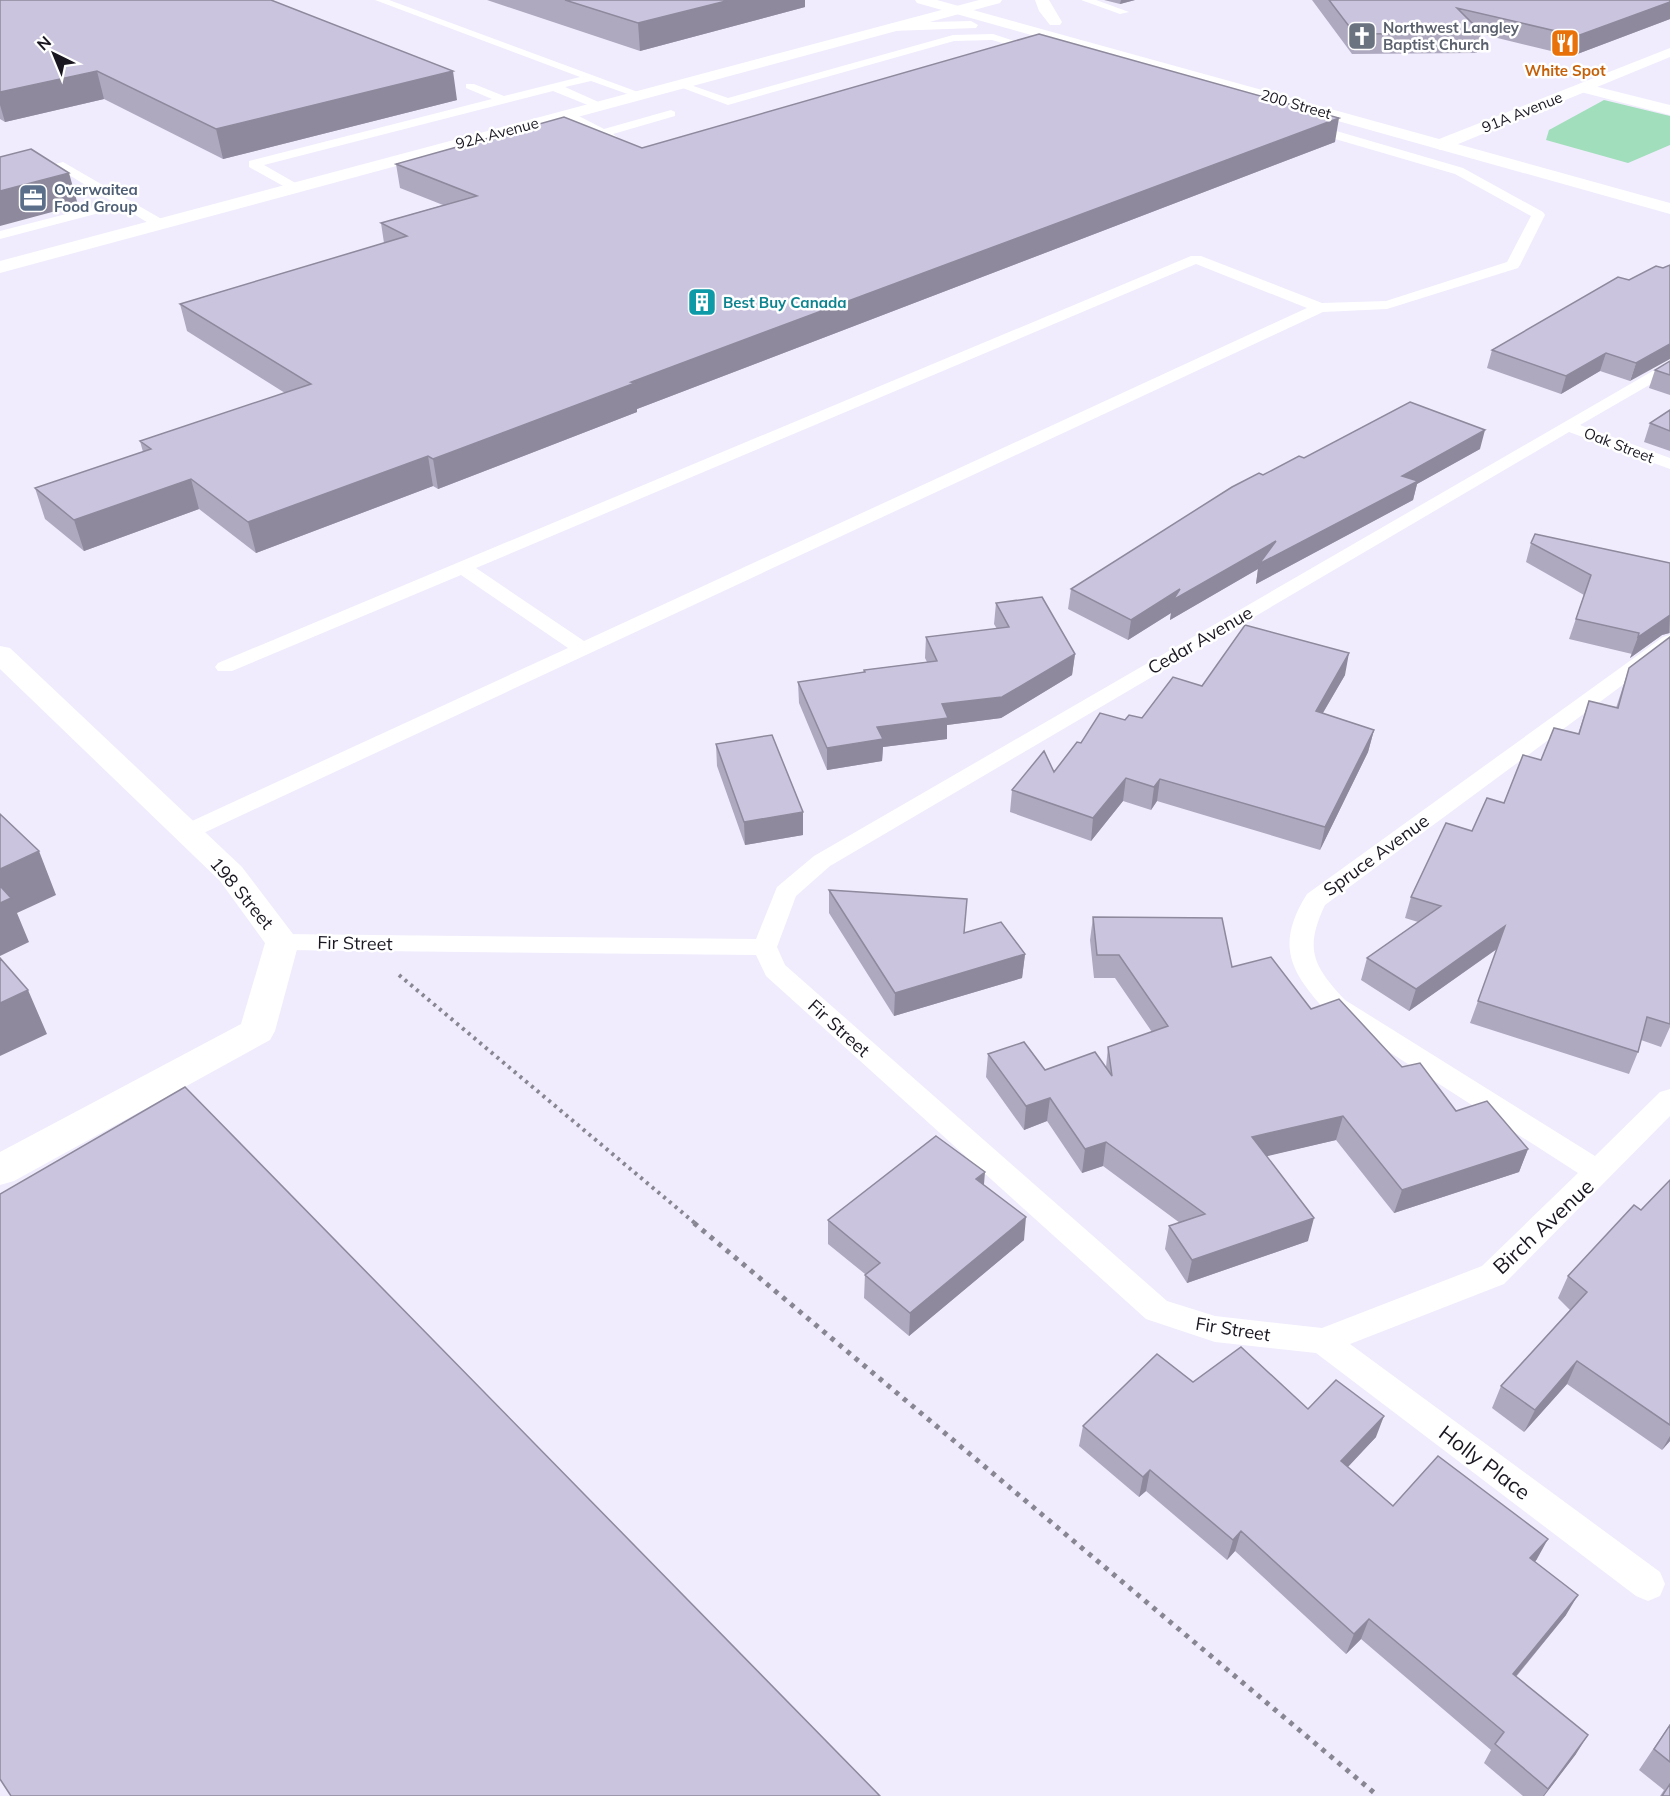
<svg xmlns="http://www.w3.org/2000/svg" width="1670" height="1796" viewBox="0 0 1670 1796" font-family="Mulish,sans-serif">
  <rect width="100%" height="100%" fill="#f0ecfd"/>
  <!-- green -->
  <path fill="#a1debb" d="M1604,100L1670,116V145L1628,163L1546,140L1549,130Z"/>
  <g fill="none" stroke-linecap="round" stroke-linejoin="round">
    <!-- path-far1 -->
    <path stroke="#898693" stroke-width="4" stroke-dasharray="3 4.5" stroke-linecap="butt" d="M399,975L696,1224"/>
    <!-- path -->
    <path stroke="#898693" stroke-width="5" stroke-dasharray="4.5 6" stroke-linecap="butt" d="M694,1223L1378,1796"/>
    <!-- lane -->
    <path fill="#fff" fill-rule="evenodd" d="M375,0H389L646,95L636,97L591,81L565,87L603,104V108H595L553,91L264,165L299,185V191L294,192L249,167V161L492,99L466,88V84H474L504,96L580,77Z
      M1081,0H1096L1129,12L1120,14Z
      M993,34L1045,51L1040,54L992,40L954,41L728,105L672,84L682,82L728,98L953,35Z
      M671,110L675,112V116L613,134L621,140L615,144L596,137L561,114L571,112L604,129Z
      M1301,123H1309L1463,168L1543,212L1545,215L1520,265L1518,268L1387,309L1323,312L195,837L187,839L179,837L176,832L179,827L568,648L461,575L232,671H218L215,667L218,663L1191,256H1201L1322,303L1386,301L1507,262L1531,216L1455,174L1301,129ZM1196,264L1307,308L584,641L476,568Z
      M63,162L165,221L167,224L160,228L155,227L122,207L0,239V231L113,202L61,170L0,185V177Z
      M1670,361V373L1580,425L1670,458V469L1569,432L830,866L796,896L777,947L785,965L1167,1301L1215,1316L1322,1328L1482,1266L1578,1173L1327,1012C1290,972 1275,945 1307,894L1663,637L1670,635V650L1325,905C1304,949 1313,966 1345,1000L1595,1156L1660,1092L1670,1089V1116L1504,1284L1350,1344L1660,1572L1665,1584L1660,1596L1648,1601L1636,1596L1316,1353L1215,1342L1146,1319L766,976L756,955L282,950L273,948L270,942L273,936L282,934L756,939L777,887L814,856Z"/>
    <!-- street -->
    <path fill="#fff" fill-rule="evenodd" d="M1582,83L1670,105V115L1577,91L1574,88Z
      M0,646L10,648L242,867L299,942L275,1031L270,1040L14,1181L0,1185V1152L241,1024L265,943L220,881L0,669Z"/>
    <!-- secondary -->
    <path fill="#fff" fill-rule="evenodd" d="M979,0H1002L1000,3L0,273V261Z
      M1670,48V57L1446,149L1440,150L1432,145L1434,141Z"/>
    <!-- primary -->
    <path fill="#fff" fill-rule="evenodd" d="M915,0H937L1670,203V214L917,3Z
      M1035,0H1049L1062,22L1060,25H1050L1039,11Z
      M971,21L978,25L976,28L892,31L885,27L892,23Z"/>
  </g>
  <!-- wall -->
  <path fill="#afa9c0" d="M0,0L457,100L223,159L104,99L5,122L0,119Z
    M487,0H805V7L640,51Z
    M1104,0H1135L1120,4Z
    M1312,0H1670V19L1572,56L1481,34L1477,53L1352,54Z
    M1335,142L637,409V412L438,489L433,486L256,553L199,509L84,551L45,519L35,488L143,452L140,441L285,393L187,331L180,304L384,243L381,223L443,205L400,188L396,164L642,148Z
    M1670,265L1630,381L1600,371L1561,394L1487,368L1492,350L1629,280Z
    M1670,361V395L1649,388L1655,370Z
    M1670,410V451L1644,442L1650,423Z
    M1480,449L1417,484L1413,500L1256,584L1258,569L1170,620L1171,613L1128,640L1068,609L1071,589L1263,475L1304,458Z
    M1531,543L1670,563V633L1662,635L1630,658L1632,654L1569,639L1584,595L1526,562Z
    M996,603L1075,654L1072,675L1001,718L947,725V739L883,747L882,761L827,770L799,703L798,682L863,673L864,670L927,662L925,658L926,637L997,629L994,624Z
    M1670,637V1027L1661,1047L1641,1040L1638,1052L1629,1074L1470,1023L1497,949L1409,1011L1361,980L1367,958L1418,922L1405,918L1411,897L1472,831L1504,803L1541,760L1578,734L1589,701L1616,708L1629,668Z
    M1345,675L1323,713L1374,730L1368,752L1320,850L1157,801L1151,810L1123,801L1091,841L1010,812L1012,790L1054,772L1081,743L1125,720L1142,718L1202,686Z
    M716,744L803,835L745,845L717,766Z
    M829,890L964,933L1025,954L1022,978L894,1016L829,913Z
    M1093,917L1232,967L1311,1009L1402,1067L1456,1111L1528,1149L1519,1172L1394,1213L1336,1140L1266,1156L1308,1241L1187,1283L1165,1249L1169,1226L1180,1223L1103,1166L1082,1173L1047,1121L1024,1130L986,1077L988,1054L1045,1070L1106,1067L1108,1047L1152,1032L1115,978H1094L1090,940Z
    M1670,1180V1441L1662,1450L1567,1384L1524,1432L1492,1408L1501,1386L1570,1310L1558,1298L1568,1276L1641,1210Z
    M984,1185L1024,1240L909,1336L864,1298L865,1274L828,1244V1220Z
    M1193,1382L1308,1409L1376,1437L1347,1467L1393,1506L1537,1559L1535,1562L1566,1615L1516,1677L1576,1754L1544,1796H1523L1484,1763L1491,1750L1361,1639L1346,1654L1235,1551L1227,1560L1146,1491L1139,1497L1079,1446L1083,1426Z
    M1670,1724V1796H1660L1664,1790L1639,1770Z"/>
  <!-- shaded-wall -->
  <path fill="#8e899c" d="M730,0H805V7L640,51L638,23Z
    M1121,0H1135L1120,4Z
    M1670,2V19L1572,56L1577,36Z
    M97,71L104,99L5,122L0,105V92Z
    M453,71L457,100L223,159L216,129Z
    M1339,118L1335,142L637,409V412L438,489L433,459L631,382Z
    M69,173L78,205L0,226V191Z
    M1670,344V359L1630,381L1636,363Z
    M1606,353L1600,371L1561,394L1566,376Z
    M1485,430L1480,449L1417,484L1413,500L1256,584L1258,569L1170,620L1171,613L1128,640L1131,620L1180,589L1276,541L1402,476Z
    M428,456L433,486L256,553L248,522Z
    M191,479L199,509L84,551L74,520Z
    M1670,615L1669,633L1662,635L1630,658L1638,637Z
    M1349,653L1345,675L1311,733L1316,711Z
    M1075,654L1072,675L1001,718L947,725V739L883,747L882,761L827,770V748L877,727L942,704Z
    M1374,730L1368,752L1320,850L1325,827Z
    M1126,778L1123,801L1091,841L1093,818Z
    M1160,779L1157,801L1151,810L1154,787Z
    M803,812V835L745,845L744,822Z
    M39,851L56,895L17,913L29,942L0,956V869Z
    M1505,926L1498,948L1409,1011L1416,989Z
    M1025,954L1022,978L894,1016L895,993Z
    M28,990L47,1034L0,1056V1003Z
    M1050,1098L1047,1121L1024,1130L1026,1106Z
    M1343,1116L1336,1140L1247,1161L1252,1137Z
    M1106,1142L1103,1166L1082,1173L1085,1149Z
    M1528,1149L1519,1172L1394,1213L1402,1190Z
    M985,1172L983,1196L976,1179Z
    M1026,1217L1024,1240L909,1336L910,1313Z
    M1314,1218L1308,1241L1187,1283L1192,1260Z
    M1577,1361L1567,1384L1524,1432L1535,1410Z
    M1384,1416L1376,1437L1334,1482L1341,1461Z
    M1670,1436V1441L1662,1450Z
    M1150,1470L1146,1491L1139,1497L1143,1477Z
    M1241,1531L1235,1551L1227,1560L1233,1540Z
    M1548,1539L1537,1559L1520,1578L1530,1558Z
    M1578,1595L1566,1615L1502,1693L1513,1674Z
    M1369,1619L1361,1639L1346,1654L1354,1634Z
    M1588,1735L1576,1754L1544,1796H1543Z"/>
  <!-- building -->
  <path fill="#cbc4df" stroke="#8e899c" stroke-width="1.5" d="M0,0H271L453,71L216,129L97,71L0,92Z
    M565,0H730L638,23Z
    M1329,0H1670V2L1577,36L1457,8L1482,33L1355,34Z
    M1039,34L1339,118L631,382L635,383L433,459L428,456L248,522L191,479L74,520L35,488L151,449L140,441L311,384L180,304L407,236L381,223L477,196L396,164L564,117L642,148Z
    M31,149L69,173L0,191V157Z
    M1670,265V344L1636,363L1606,353L1566,376L1492,350L1618,277L1629,280L1656,266L1663,268Z
    M1670,361V375L1655,370Z
    M1410,402L1485,430L1402,476L1418,481L1259,564L1276,541L1173,600L1180,589L1131,620L1071,589L1232,487L1259,473L1263,475L1299,456L1304,458Z
    M1670,410V431L1650,423Z
    M1535,534L1670,563V615L1638,637L1639,633L1576,619L1591,575L1531,543Z
    M1042,597L1075,654L1002,697L942,704L948,718L877,727L883,739L827,748L798,682L865,672L864,670L937,661L926,637L1009,627L996,603Z
    M1245,625L1349,653L1316,711L1374,730L1325,827L1160,779L1154,787L1126,778L1093,818L1012,790L1044,751L1054,772L1077,742L1081,743L1100,713L1125,720L1129,715L1142,718L1173,677L1202,686Z
    M1670,637V1024L1647,1017L1638,1052L1478,1001L1505,926L1416,989L1367,958L1441,906L1411,897L1446,823L1472,831L1487,798L1504,803L1523,755L1541,760L1554,728L1579,734L1589,701L1618,708L1629,668Z
    M772,735L803,812L744,822L716,744Z
    M0,814L39,851L0,869Z
    M0,886L11,898L0,903Z
    M829,890L967,899L964,933L1001,922L1025,954L895,993Z
    M1093,917L1222,918L1232,967L1271,957L1311,1009L1339,999L1402,1067L1420,1063L1456,1111L1487,1101L1528,1149L1402,1190L1343,1116L1252,1137L1314,1218L1192,1260L1169,1226L1205,1214L1106,1142L1085,1149L1050,1098L1026,1106L988,1054L1024,1042L1045,1070L1095,1052L1112,1076L1108,1047L1168,1026L1119,955H1097Z
    M0,958L28,990L0,1003Z
    M185,1087L880,1796H11L0,1779V1194Z
    M936,1136L985,1172L976,1179L1026,1217L910,1313L865,1275L880,1263L828,1220Z
    M1670,1180V1425L1577,1361L1535,1410L1501,1386L1587,1292L1568,1276L1634,1205L1641,1210Z
    M1241,1347L1308,1409L1336,1380L1384,1416L1341,1461L1393,1506L1438,1456L1548,1539L1530,1558L1578,1595L1513,1674L1588,1735L1548,1789L1495,1744L1504,1732L1369,1619L1354,1634L1241,1531L1233,1540L1150,1470L1143,1477L1083,1426L1157,1354L1193,1382Z
    M1670,1725V1762L1654,1749Z
    M1670,1784V1796H1662Z"/>
  <!-- icons -->
  <defs>
    <g id="church-square" transform="scale(1.5)"><rect x="-9" y="-9" width="18" height="18" rx="4" fill="#6b7280" stroke="#fff"/><path d="M-1.2-6h2.4v3.5h3.3v2.4h-3.3V6h-2.4V-.1h-3.3v-2.4h3.3Z" fill="#fff"/></g>
    <g id="restaurant-square" transform="scale(1.5)"><rect x="-9" y="-9" width="18" height="18" rx="4" fill="#e8710a" stroke="#fff"/><path d="M-5-6h1v4h1v-4h1v4h1v-4h1v5L-1.5 .5V6h-2V.5L-5-1ZM5-6V6H3V1.5H1.5Q1.5-4 5-6Z" fill="#fff"/></g>
    <g id="office-square" transform="scale(1.5)"><rect x="-9" y="-9" width="18" height="18" rx="4" fill="#5c6f8a" stroke="#fff"/><path d="M-6-3h4V-5.5h4V-3h4V5H-6ZM-1-4.5V-3h2v-1.5ZM-6 0V1H6V0Z" fill="#fff"/></g>
    <g id="building-square" transform="scale(1.5)"><rect x="-9" y="-9" width="18" height="18" rx="4" fill="#0f9aa8" stroke="#fff"/><path d="M-4-6H4V6H1V3H-1V6H-4ZM-2.5-4.3h1.7v1.8h-1.7ZM.8-4.3h1.7v1.8H.8ZM-2.5-1h1.7V.8h-1.7ZM.8-1h1.7V.8H.8Z" fill="#fff"/></g>
  </defs>
  <g fill-rule="evenodd">
    <use href="#church-square" x="1362" y="36"/>
    <use href="#restaurant-square" x="1565" y="43"/>
    <use href="#office-square" x="33" y="198"/>
    <use href="#building-square" x="702" y="302"/>
  </g>
  <g text-anchor="middle" dominant-baseline="central" stroke-width="5" stroke-linejoin="round" paint-order="stroke">
    <!-- far-worship labels -->
    <g font-size="15" font-weight="bold" fill="#5b616d" stroke="#fff" text-anchor="start">
      <text x="1383" y="27">Northwest Langley<tspan x="1383" dy="17">Baptist Church</tspan></text>
    </g>
    <!-- far-food labels -->
    <g font-size="15" font-weight="bold" fill="#c56008" stroke="#fff">
      <text x="1565" y="70">White Spot</text>
    </g>
    <!-- far-street labels -->
    <g font-size="15" fill="#1a1721" stroke="#fff">
      <text transform="translate(1296 104) rotate(16)">200 Street</text>
      <text transform="translate(1522 112) rotate(-22)">91A Avenue</text>
      <text transform="translate(497 133) rotate(-15)">92A Avenue</text>
      <text transform="translate(1619 445) rotate(21)">Oak Street</text>
    </g>
    <!-- far-service labels -->
    <g font-size="15" font-weight="bold" fill="#4e5e75" stroke="#fff" text-anchor="start">
      <text x="54" y="189">Overwaitea<tspan x="54" dy="17">Food Group</tspan></text>
    </g>
    <!-- far-culture labels -->
    <g font-size="15" font-weight="bold" fill="#0d838f" stroke="#fff" text-anchor="start">
      <text x="723" y="302">Best Buy Canada</text>
    </g>
    <!-- street labels -->
    <g font-size="18" fill="#1a1721" stroke="#fff">
      <text transform="translate(1200 640) rotate(-30)">Cedar Avenue</text>
      <text transform="translate(1376 855) rotate(-36)">Spruce Avenue</text>
      <text transform="translate(242 893) rotate(50)">198 Street</text>
      <text transform="translate(355 943) rotate(1)">Fir Street</text>
      <text transform="translate(839 1028) rotate(42)">Fir Street</text>
      <text transform="translate(1233 1329) rotate(9)">Fir Street</text>
    </g>
    <!-- near-street labels -->
    <g font-size="21" fill="#1a1721" stroke="#fff">
      <text transform="translate(1543 1226) rotate(-43)">Birch Avenue</text>
      <text transform="translate(1485 1462) rotate(37)">Holly Place</text>
    </g>
  </g>
  <!-- north arrow -->
  <g transform="translate(54 54) rotate(317)" stroke="#ffffff" stroke-width="4.5" paint-order="stroke">
  <path d="M0-4.5L10 22L0 15L-10 22Z" fill="#1a1721"/>
  <text y="-9" font-size="16" font-weight="bold" text-anchor="middle" fill="#1a1721">N</text>
  </g>
</svg>
